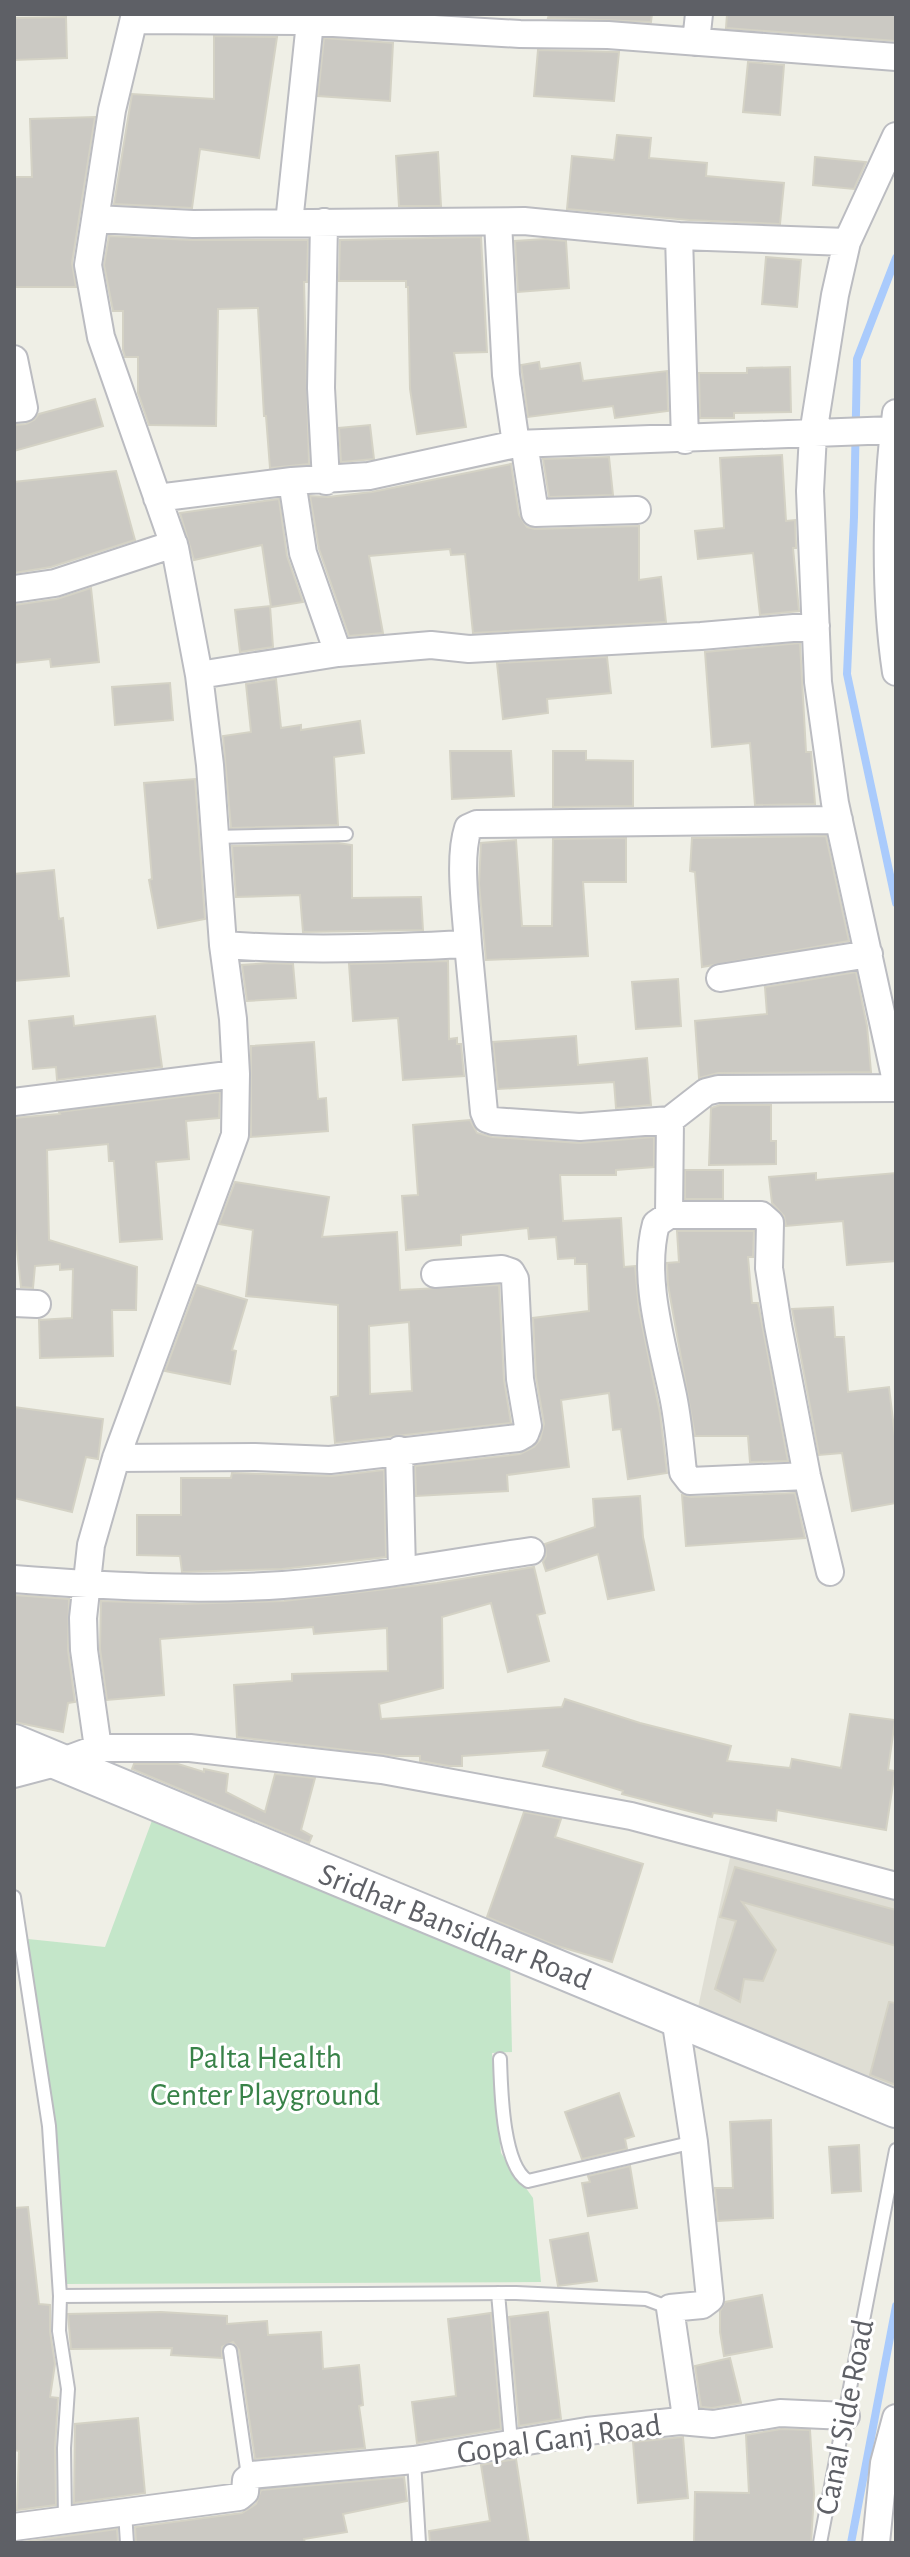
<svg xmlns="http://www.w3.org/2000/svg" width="910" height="2557" viewBox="0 0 910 2557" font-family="'Alegreya Sans',sans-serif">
  <rect width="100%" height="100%" fill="#efefe6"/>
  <!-- education -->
  <path fill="#dfded4" d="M731,1853L896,1893V2098L696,2017Z"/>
  <!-- green -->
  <path fill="#c4e6c9" d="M157,1807L510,1959L512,2052L492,2053L501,2153L533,2198L541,2282L64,2284L28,1939L105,1947Z"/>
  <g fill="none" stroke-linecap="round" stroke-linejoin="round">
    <!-- stream -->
    <path stroke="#aacbfc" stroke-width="8" d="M896,258L857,359L854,517L847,674L896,903
      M851,2543L896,2306"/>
  </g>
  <!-- building -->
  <path fill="#cbc9c3" stroke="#d4d2c5" stroke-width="2" fill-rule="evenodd" d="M549,14H652L651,22L548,18Z
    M727,14H896V41L726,28Z
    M66,17L67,58L14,60V18Z
    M214,36L277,37L259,158L200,149L192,208L114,204L132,94L214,99Z
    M324,38L393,43L390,101L318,96Z
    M538,50L619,52L614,101L534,96Z
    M748,62L784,65L780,115L743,112Z
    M95,117L72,263L76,287H14V177H32L30,119Z
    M617,135L651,138L649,158L707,163L706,176L784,183L780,224L689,220L567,209L572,156L614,160Z
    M438,152L441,206H399L396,156Z
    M815,157L866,162L854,189L813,185Z
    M109,236L192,240H308L307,282H304L309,464L270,468L266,416H264L258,308L218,309L216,426L149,425L138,393V357H125L123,350V311H113L104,265Z
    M481,237L487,352L454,353L466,427L417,434L410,389L408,287H406V281H339L340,240Z
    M545,239L566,241L569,288L518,292L515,241Z
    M766,257L801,260L797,307L762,304Z
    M539,362L540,369L580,363L583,381L667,371L668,411L615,418L613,406L528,417L521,365Z
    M790,367L791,412L734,413V418H700L699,373H747V368Z
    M95,399L103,426L14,451V425L26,424L34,420L39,414Z
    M370,425L374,459L341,462L339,428Z
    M782,455L786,521L795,520L796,548H793L799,611L760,615L753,553L698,559L695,531L724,528L720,458Z
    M609,457L613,495L549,497L543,459Z
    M511,464L519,515L527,527L535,529L639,526V580L661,577L666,622L473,633L465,554L451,555L450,549L369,556L383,633L349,636L319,549L310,496L328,497L372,492Z
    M116,471L135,540L51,567L14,573V482Z
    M279,499L287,556L303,602L271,607L262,545L194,560L180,513Z
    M91,588L99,662L51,667L50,659L14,663V605L57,599Z
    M270,606L273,647L240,652L235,610Z
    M800,643L806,752H811L815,804L755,805L750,743L712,747L705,652Z
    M607,657L611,693L547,699L548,713L503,719L497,663Z
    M276,679L281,728L301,725V730L360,721L364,753L334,757L338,825L231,828L223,736L251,732L246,684Z
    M170,683L173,720L115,725L112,687Z
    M450,751H511L514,796L452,799Z
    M553,751H586V760L633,761V806L553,807Z
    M195,779L205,919L158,928L149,880L152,879L144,783Z
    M826,836L849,941L702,967L695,872L690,871L692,838Z
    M626,838V882H583L588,956L486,960L479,884L481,843L516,840L522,926H552L553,839Z
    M338,843L352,845V898L421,897L423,930L303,932L300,895L236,897L232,846Z
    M54,870L59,919L63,918L69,976L14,981V874Z
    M448,961L449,1039L457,1038V1044H461L464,1076L403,1080L398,1018L353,1021L349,964Z
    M269,963L293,964L296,998L247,1001L242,965Z
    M856,972L867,1026L871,1072L718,1073L699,1078L695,1021L767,1014L765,987Z
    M678,979L681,1026L636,1029L632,982Z
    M73,1016L74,1026L155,1016L162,1067L57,1080L56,1067L33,1069L29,1021Z
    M576,1036L578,1065L647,1058L651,1105L616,1108L614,1082L498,1089L493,1042Z
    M314,1042L318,1099L326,1098L328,1131L251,1137V1046Z
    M220,1092L219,1118L186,1121L189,1159L156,1162L162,1239L120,1242L114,1161H109L108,1144L47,1150L49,1240L137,1267L136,1310H112L113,1356L40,1358L39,1320L72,1318L73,1269L60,1270V1264L35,1266L33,1288L21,1287L14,1221V1118L60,1114L59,1112Z
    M720,1105H771V1141H776V1164L709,1165L711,1108Z
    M470,1120L477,1133L492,1137L579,1143L654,1137V1167L616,1170V1175H560L563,1221L621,1218L624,1267L635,1266L639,1310L660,1413L667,1473L628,1479L621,1429L613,1430L609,1393L561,1400L569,1467L507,1475L508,1491L416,1496L415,1466L520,1454L534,1447L540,1440L544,1424L536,1377L533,1318L589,1311L587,1264H575V1258L558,1259L556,1237L529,1239L528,1228L461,1235V1245L406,1250L402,1196L418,1195L413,1125Z
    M685,1170H723V1199H685Z
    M816,1173V1180L896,1173V1261L847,1265L843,1221L786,1226L784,1216L772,1203L769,1177Z
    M235,1182L329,1197L322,1237L397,1232L400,1290L499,1285L504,1380L511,1423L335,1443L331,1397L338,1396V1305L246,1296L253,1230L219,1224ZM409,1322L412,1391L370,1394L369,1326Z
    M677,1231H754L753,1257H748L752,1303H758L788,1461L750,1462L748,1436H695L668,1285L667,1263L679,1262Z
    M197,1285L247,1300L232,1350L236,1351L230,1384L165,1371Z
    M833,1307L835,1337H844L848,1392L889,1387L896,1445V1503L852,1511L842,1453L819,1455L792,1309Z
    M14,1407L103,1419L98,1459L86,1457L72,1512L14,1498Z
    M384,1470L386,1557L282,1569L182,1572L180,1556L137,1555V1515H181V1478H231L232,1473L332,1476Z
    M795,1493L805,1538L686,1546L682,1495L691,1497Z
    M640,1496L643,1537L654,1590L608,1599L598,1554L546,1571L543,1562L546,1556L545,1544L595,1527L593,1499Z
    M534,1567L545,1613L537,1615L549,1661L508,1672L491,1603L442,1617L443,1688L379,1704L381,1719L562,1707L565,1699L640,1723L731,1746L727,1761L790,1768L792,1759L841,1768L850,1714L895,1720L888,1770L895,1771L886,1830L777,1810L776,1821L713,1813L712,1817L622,1794L623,1791L543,1766L548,1750L462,1756V1766H449L420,1761V1756H396L237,1737L234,1685L292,1681V1674L388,1671L387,1628L314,1634L313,1627L160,1639L164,1695L107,1700L100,1649L101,1601L182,1604L284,1601L437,1583Z
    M14,1595L69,1599L68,1650L75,1702L68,1703L63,1732L14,1722Z
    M134,1764H178L204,1772V1769L228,1774L226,1792L265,1812L275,1774L315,1778L301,1830L312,1836L309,1843L132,1769Z
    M524,1812L561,1819L555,1837L643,1864L612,1962L554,1945L487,1917Z
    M735,1867L896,1910V1946L742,1902L776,1950L763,1981L744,1979L740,2002L715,1989L736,1921L720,1917Z
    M889,2002L896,2003V2085L870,2075Z
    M619,2093L634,2136L625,2139L627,2149L582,2159L565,2112Z
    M771,2120L773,2218L718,2221L715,2188H733L730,2122Z
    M859,2145L861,2191L832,2193L829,2147Z
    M630,2166L637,2208L588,2216L582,2183L590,2182L588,2176Z
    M28,2207L39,2304L50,2305V2332L55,2364L50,2397L58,2398L55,2448L56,2505L17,2510L19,2451L14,2450V2208Z
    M588,2233L597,2281L558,2286L550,2240Z
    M762,2295L772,2347L724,2356L720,2332V2311L725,2302Z
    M161,2312L227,2316V2324L267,2321L268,2335L321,2332L323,2369L359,2365L363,2405L359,2406L365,2448L255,2459L239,2350L233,2342L222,2347V2358L171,2355L172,2348L71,2349L68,2314Z
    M548,2312L561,2419L519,2426L509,2317Z
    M491,2313L501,2429L417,2443L412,2402L456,2396L448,2319Z
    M730,2358L741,2403L712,2408L701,2407L695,2366Z
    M138,2418L145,2493L74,2503L75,2424Z
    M781,2429L810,2430L814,2494L811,2543H694L695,2492L749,2493L746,2435Z
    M683,2437L688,2498L638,2503L633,2442Z
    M516,2459L529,2543H430L429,2531L490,2521L481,2465Z
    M404,2477L407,2501L343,2514L347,2532L304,2539L305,2543H136L135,2527L242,2513L256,2504L261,2490Z
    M117,2529L118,2543H16Z"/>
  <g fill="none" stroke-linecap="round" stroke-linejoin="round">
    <!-- lane casing -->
    <g stroke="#bbbcc1" stroke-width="16">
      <path id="lane" d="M214,837L346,834
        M14,1897L49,2126L60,2296L59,2331L68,2389L64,2448L65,2520
        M500,2059C501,2088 502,2165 528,2181L694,2142
        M498,2293L511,2442
        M60,2296L516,2293L646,2299L670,2308
        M230,2351L248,2476
        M414,2460L419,2543
        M125,2512L127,2543
        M820,2543L896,2150"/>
    </g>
    <!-- street casing -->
    <g stroke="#bbbcc1" stroke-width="30">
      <path id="street" d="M135,20L300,21L520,34L608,35L896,57
        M696,42L699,14
        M896,136L847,242L835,295L813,434L810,491L818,682L835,803L896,1081
        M96,219L193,224L524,221L679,236L847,242
        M324,222L321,388L326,481
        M498,222L506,375L516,444
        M289,223L310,22
        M679,236L685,440
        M14,359L24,408L14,409
        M896,413C886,492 884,593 896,672
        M524,443L535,513L637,510
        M292,481L303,553L338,653
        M157,498L292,481L369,476L516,444L894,430
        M14,589L55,583L174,544
        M199,675L338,653L431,645L469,649L701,636L816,626
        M468,944C466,910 458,859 468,828L477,824L839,820
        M223,945C305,951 385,948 468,944L484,1112L487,1119L493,1121L580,1127L670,1120L669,1215L656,1224C642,1276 661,1339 672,1391C678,1417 680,1445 683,1472L690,1481L807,1476
        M720,978L869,954
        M14,1102L236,1074
        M670,1120L706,1092L718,1089L896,1088
        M669,1215H761L770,1223L769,1268L778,1325L807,1476L830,1572
        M14,1303L37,1304
        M399,1450L402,1570
        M116,1458L255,1457L330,1460L518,1438L525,1434L528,1426L520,1379L515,1279L511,1272L502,1269L435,1274
        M14,1579C104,1586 193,1591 283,1585C366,1579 449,1563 531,1551
        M98,1748L84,1650L83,1618L91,1545L116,1458L235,1135L236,1074L233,1019L223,945L210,765L199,675L175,548L101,337L88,265L112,110L135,14
        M14,1774L63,1761L98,1748H190L382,1770L631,1816L896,1886
        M680,2421L713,2424L780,2413L846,2416
        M14,2527L239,2497L245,2492L246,2480L252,2475L414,2460L587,2431L680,2421L685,2410L670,2308L702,2305L710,2299L694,2142L675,2017
        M876,2543L884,2463L896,2418"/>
    </g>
    <!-- secondary casing -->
    <g stroke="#bbbdc3" stroke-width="40">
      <path id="secondary" d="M14,1743L896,2109"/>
    </g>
    <!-- lane -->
    <use href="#lane" stroke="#fff" stroke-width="12"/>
    <!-- street -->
    <use href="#street" stroke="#fff" stroke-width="26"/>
    <!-- secondary -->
    <use href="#secondary" stroke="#fff" stroke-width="36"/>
  </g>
  <g text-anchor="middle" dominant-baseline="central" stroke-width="6" stroke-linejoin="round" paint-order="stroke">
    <!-- street labels -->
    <g font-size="32" fill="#5e6066" stroke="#fff">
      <text transform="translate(455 1927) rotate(22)">Sridhar Bansidhar Road</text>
      <text transform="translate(845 2417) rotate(-79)">Canal Side Road</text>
      <text transform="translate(559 2439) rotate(-8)">Gopal Ganj Road</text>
    </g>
    <!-- park labels -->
    <g font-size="32" fill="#388248" stroke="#fff">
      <text x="265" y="2058">Palta Health<tspan x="265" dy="37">Center Playground</tspan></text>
    </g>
  </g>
  <!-- border -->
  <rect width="910" height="2557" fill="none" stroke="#5e6066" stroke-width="32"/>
</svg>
